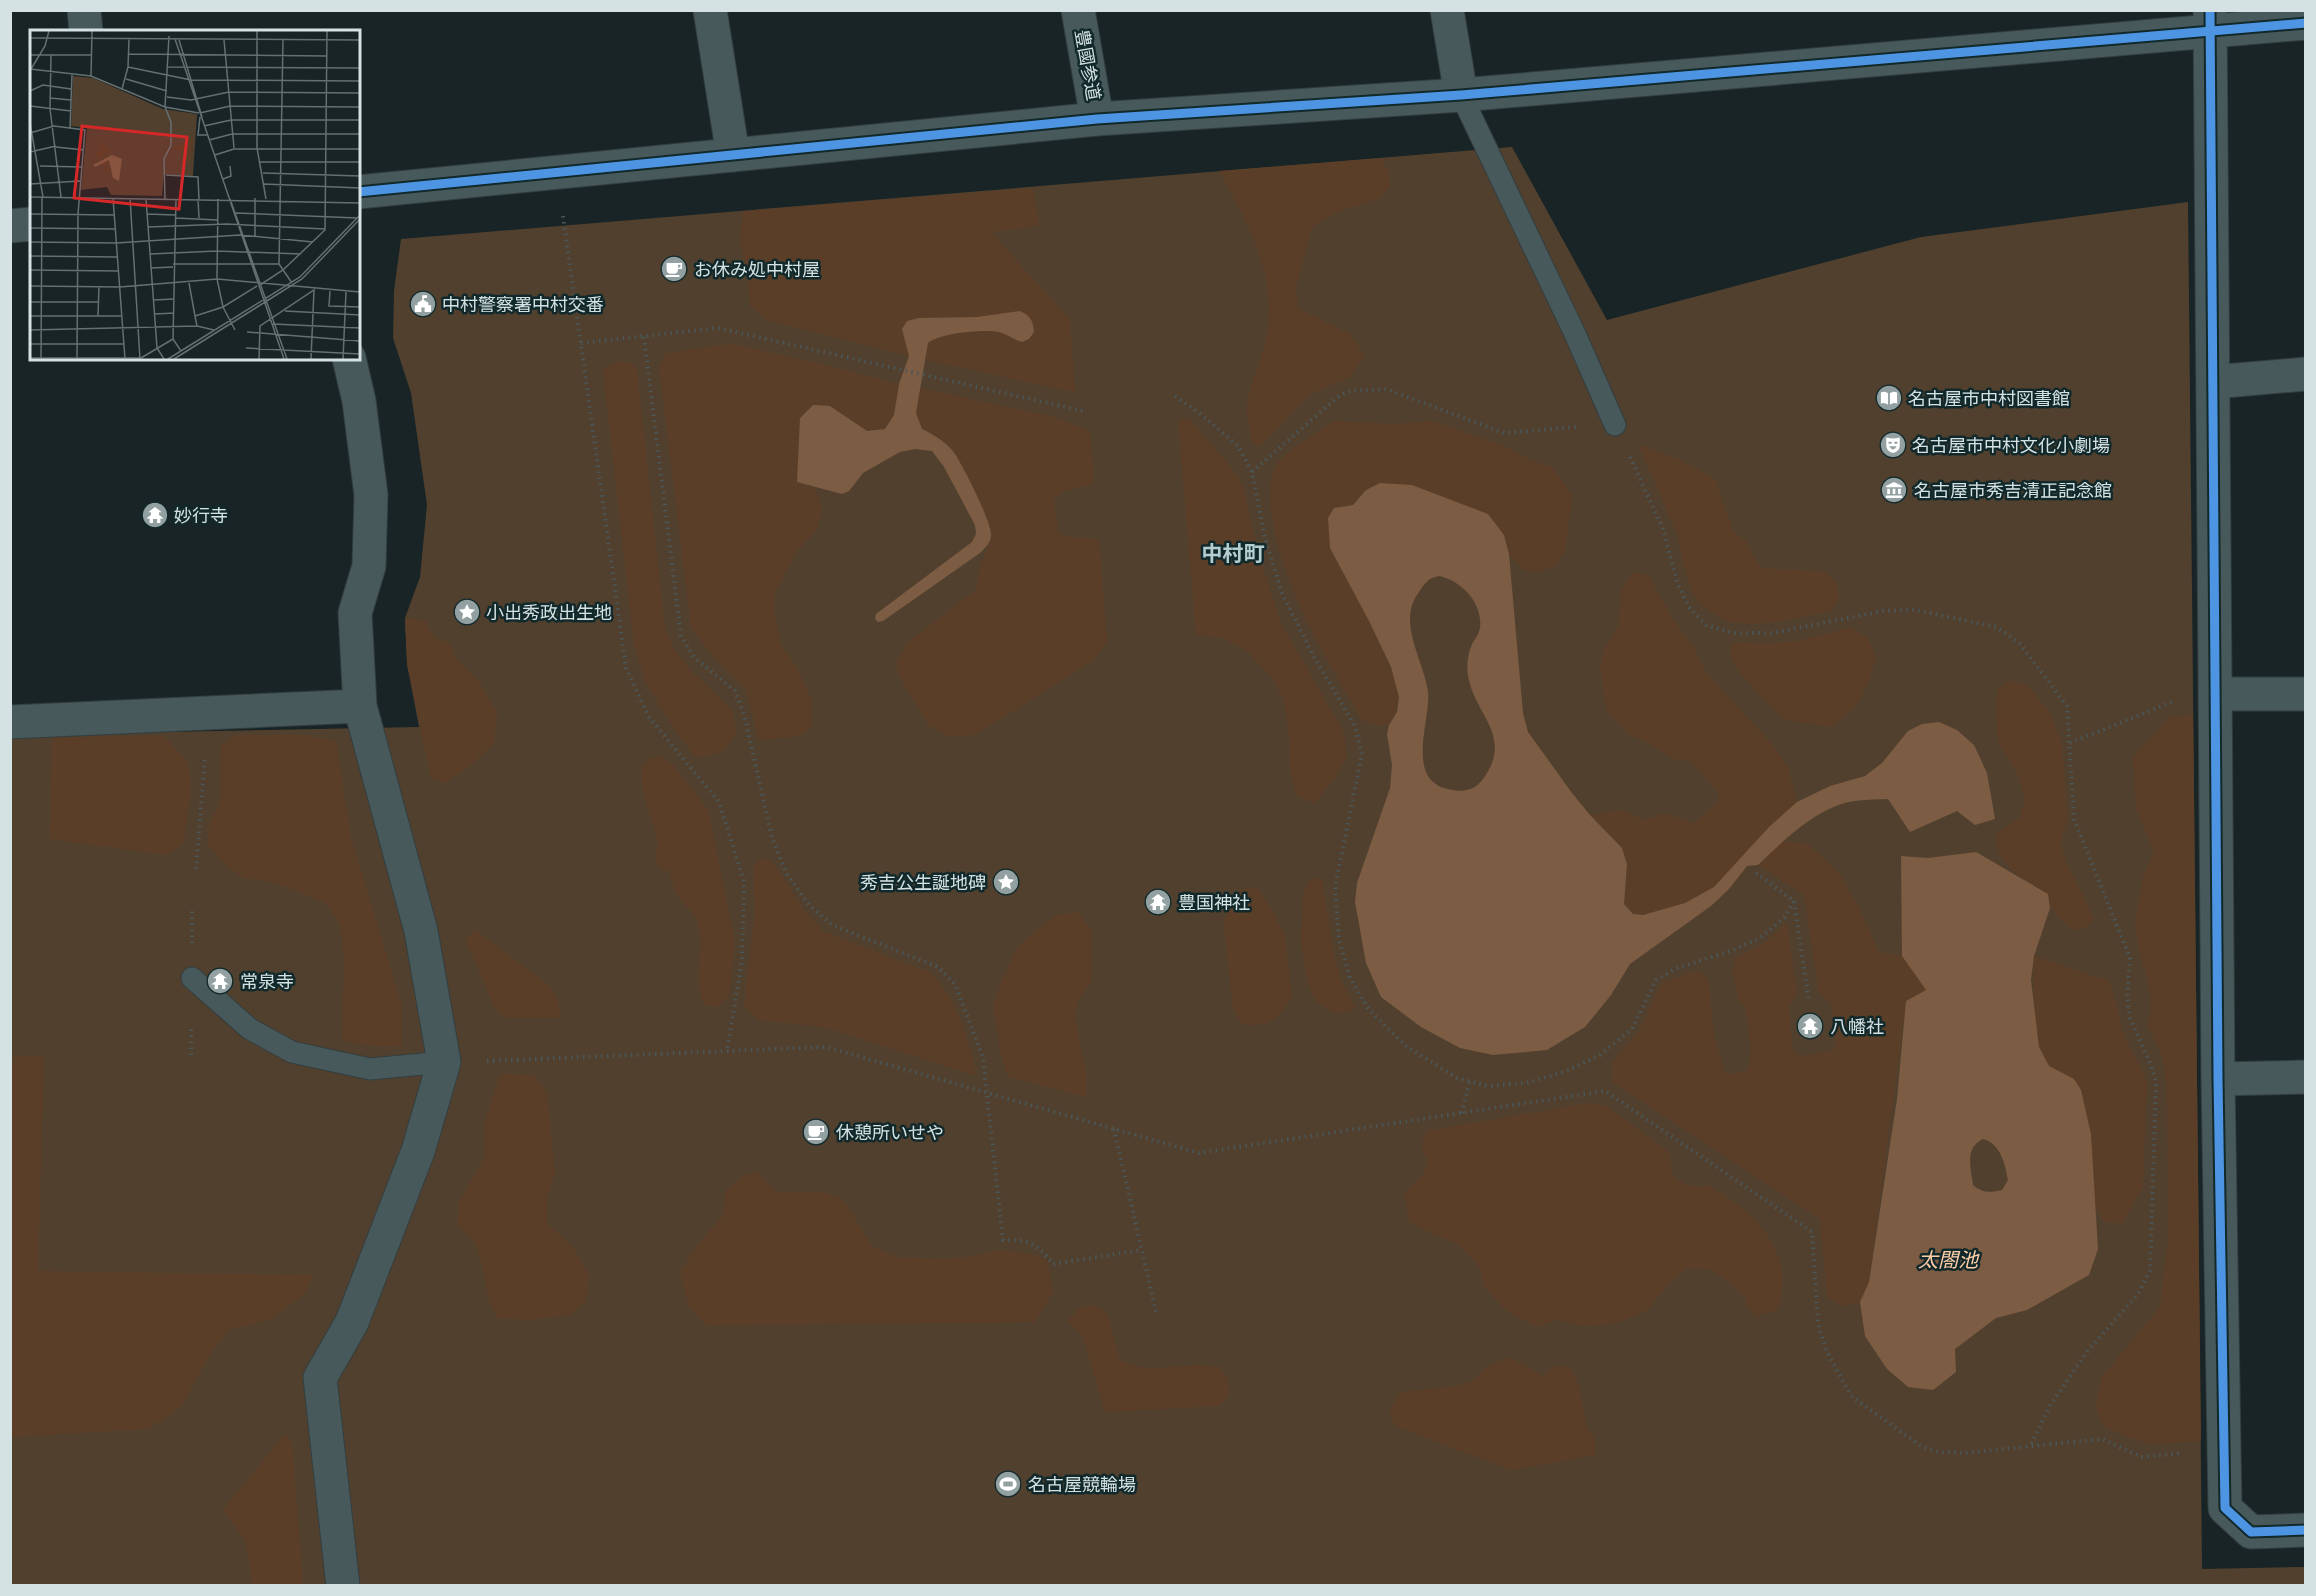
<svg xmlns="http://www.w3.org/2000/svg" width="2316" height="1596" viewBox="0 0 2316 1596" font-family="'IBM Plex Sans','Noto Sans JP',sans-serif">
  <rect width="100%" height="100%" fill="#182425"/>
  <!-- green -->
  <path fill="#52402f" d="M1512,147L1607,320L1921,237L2188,202L2202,1569L2305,1567V1585H11L10,735L419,727L407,664L405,618L420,577L427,505L411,393L393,338L394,291L401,239Z"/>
  <!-- forest -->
  <path fill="#5b3e27" d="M1381,158L1389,173L1390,186L1381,198L1339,211L1312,227L1296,286L1298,308L1350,334L1364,354L1351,377L1310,394L1259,447L1252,442C1250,431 1246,416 1247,405C1250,383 1262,361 1266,339C1279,278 1248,223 1219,171Z
    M1033,188L1039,226L991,232L1070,320L1075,392L925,360L928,343C940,333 983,329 999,332C1007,334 1014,340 1022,342L977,317L919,318L907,321L905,341L909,356L767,320L750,306L747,266L740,246L743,211Z
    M731,344L810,361L899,384L894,415L885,429L867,431L830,406L797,482L815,488L822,508L817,530L797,551L775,593V615L781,644L797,668L812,700L811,728L799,736L759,740L746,690L716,660L691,628L659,367L666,353Z
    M619,361L631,363L637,370L665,628L674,649L690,670L732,710L737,732C724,752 719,758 694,756L675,730L646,683L634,646L603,371L610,365Z
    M920,388L1054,417L1090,431L1094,483L1062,492L1054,500L1058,532L1063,536L1099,539L1107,642L1094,660L975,735L949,737L929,726L899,676L896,664L908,642L976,590L980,567L992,535L988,521L954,453L938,437L922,429L916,413Z
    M1189,419L1230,466L1243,485L1259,556L1281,623L1344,733L1347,756L1334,780L1324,790L1316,804L1297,796L1290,772V743L1284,701L1273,679L1247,651L1223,638L1196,634L1178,420Z
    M1333,421L1394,424L1433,421L1504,446L1531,460L1552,467L1572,495L1565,552L1554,567L1536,572L1523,570L1509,554L1504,535L1366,490L1353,505L1334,508L1330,548L1369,621L1398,686C1400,702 1397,712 1389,725H1374L1362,720C1342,684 1319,649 1302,611C1287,579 1255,494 1278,462C1284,453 1322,429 1333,421Z
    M1638,444L1680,460L1715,479L1733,531L1745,540L1761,568L1825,572L1837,583L1839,599L1831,611L1778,622L1751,624L1730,622L1710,612L1694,597L1683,564L1678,536Z
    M1632,573L1648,575L1672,617L1695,650L1707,674L1771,743L1788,767L1797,802L1769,827L1715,887L1685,903L1643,915L1633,914L1624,904L1627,864L1622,848L1590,815L1622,810L1644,820L1665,813L1694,823L1718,802V792L1691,761L1673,759L1650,744L1630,735L1606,710L1600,665L1605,648L1619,624L1621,590Z
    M405,618L426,621C432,637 432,638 449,642L455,658L478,680L497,713L494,743L468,768L444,783L431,778L407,664Z
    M1850,628L1867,637L1876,656C1867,690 1860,708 1830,727L1784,719L1765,701L1737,669L1731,657V642L1765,644L1797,641Z
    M2009,680L2029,687L2049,712L2062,744L2068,820L2060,842L2067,863L2094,919L2086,927L2074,930C2058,918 2051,914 2048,894C2026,881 1993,864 1996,834L2020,817L2025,800L2018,775L1998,741L1996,704L1998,689Z
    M2193,715L2201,1441L2148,1444L2104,1427L2096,1407L2102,1377L2160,1307L2168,1241L2167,1085L2163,1060L2148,1025L2151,1006L2148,980L2140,956L2135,926L2143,876L2154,851L2136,809L2133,757L2170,717Z
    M234,735H304L336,741L351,838L402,1006V1047L366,1045L342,1041L344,956L340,925L326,903L277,883L244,878L226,865L208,845L209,824L220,803L221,746Z
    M164,736L188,762L191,786L184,843L166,855L50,839L52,737Z
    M660,756L672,764L708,810L735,942L729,996L717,1007L705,1005C692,981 706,946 697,920C694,912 684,906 679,898C674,890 672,880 668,871L658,868L655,853L658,841L644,796L641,769L650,758Z
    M1783,841L1808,844L1840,874L1861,912L1879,952L1902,956L1926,990L1906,1002L1869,1282L1860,1302L1841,1307L1827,1296L1820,1219L1612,1082V1062L1639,1031L1661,983L1691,972L1699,971L1708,979L1714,1035L1725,1072L1729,1074L1747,1071C1754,1055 1748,1024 1745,1006L1739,1002L1732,970L1736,958L1764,943L1787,922L1797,994L1789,1007L1793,1050L1799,1056L1833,1051L1836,1043L1831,1004L1819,993L1804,895L1758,865Z
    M768,859L774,864L804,910L824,932L929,972C959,999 968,1039 977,1076L824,1027L758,1020L744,1006L755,910L753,868L759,860Z
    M1311,877L1322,880L1334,956L1341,980L1356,1008L1346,1012L1334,1013L1317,1002L1309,987L1301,944L1303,894Z
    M1257,887L1272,910L1285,936L1292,997C1277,1020 1271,1028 1242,1024L1233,1009L1224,926L1228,908L1239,890Z
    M1078,912L1092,932L1091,982L1078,1000L1075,1017L1086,1072V1097L1009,1077L1001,1056L993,1004L1002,980L1018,946L1054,916Z
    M475,930L550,986L558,1000L561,1018H507L495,1009L466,940Z
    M2034,956C2059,963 2082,974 2108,980C2117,997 2117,1014 2123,1031C2129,1050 2142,1064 2147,1084L2143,1186L2122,1224L2103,1221L2095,1205L2091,1134L2074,1079C2066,1076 2054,1072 2048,1066C2032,1050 2032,979 2034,956Z
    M44,1055L38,1271L313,1275L304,1295L269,1320L229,1330L212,1351L181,1407L148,1429L11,1437V1057Z
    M500,1074L533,1075L547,1092L555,1173L547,1196V1223L575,1250L589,1276L586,1301L571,1314L530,1320L497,1318L489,1301L481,1261L474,1242L458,1225L459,1202L485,1156L484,1125Z
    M1589,1103L1606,1106L1669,1152L1673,1176C1686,1186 1692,1189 1708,1185C1755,1212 1796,1250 1778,1310L1757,1316L1747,1307L1745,1297L1730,1282L1710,1269L1687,1268L1669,1283L1648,1310L1617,1323L1584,1326L1554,1320L1537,1327L1508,1312L1484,1287L1481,1269L1458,1244L1431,1233L1409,1222L1404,1193L1422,1176L1428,1162L1421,1147L1426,1131Z
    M757,1172L776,1192H823L843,1200L873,1247L897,1257L940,1259L965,1257L998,1250L1031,1254L1048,1261L1053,1292L1035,1322L706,1325L689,1307L680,1272L701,1240L723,1216L726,1190L743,1176Z
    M1090,1305L1103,1310L1108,1317L1120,1360C1145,1373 1160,1367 1186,1366C1198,1365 1209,1366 1220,1367L1228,1380L1229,1396L1219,1406L1105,1412L1083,1337L1068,1321L1078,1309Z
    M1509,1357L1543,1376L1553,1367L1569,1366L1578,1383L1587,1427L1594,1437L1595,1455L1511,1470L1396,1426L1389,1415L1392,1406L1400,1392L1453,1387L1470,1382L1488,1366Z
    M285,1434L292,1442L303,1585H252L249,1558L245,1540L223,1510Z"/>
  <!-- water -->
  <path fill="#7c5c43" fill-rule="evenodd" d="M1020,311C1031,316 1033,321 1034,332L1029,339L1022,342C1014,340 1007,334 999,332C983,329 940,333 928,343L916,413L922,429C934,435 947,442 955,454C963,466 991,521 991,534C992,542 985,548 980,553L883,621L878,622L875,619L876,614L972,542L976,534L975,525L944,467L932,451L915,449L900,452L863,473L849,491L842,494L797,482L800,418L813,405L830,406L867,431L885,429L894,415L899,384L909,356L902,329L907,321L919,318L977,317Z
    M1380,483L1412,485L1488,514L1504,535L1509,554L1523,713L1528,732L1572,793L1590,815L1622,848L1627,864L1624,904L1633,914L1643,915L1685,903L1714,887L1769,827L1797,802L1830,786L1865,776L1882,763L1908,731L1922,724L1939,722L1957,730L1974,745L1987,773L1995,819L1975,825L1957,811L1910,832L1888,799C1871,800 1852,799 1836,806C1806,818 1781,843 1758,865L1747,866L1729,889L1711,906L1630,964L1611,995L1585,1027L1547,1050L1493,1055L1460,1048L1421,1027L1381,997L1366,963L1355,902L1357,883L1390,788L1392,765L1387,734L1389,725L1397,712L1399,697L1391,667L1369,621L1330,548L1328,518L1334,508L1353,505L1366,490ZM1439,576C1462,581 1483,603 1480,628C1479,634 1475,639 1472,644C1467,656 1466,668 1469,680C1476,714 1510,735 1487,773C1482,781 1477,788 1467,790C1459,792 1452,790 1444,788C1406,776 1431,719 1428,692C1424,660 1396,622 1419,592C1425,583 1428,578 1439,576Z
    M1976,852L2048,894L2050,908L2034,956L2031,980L2039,1047L2049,1066L2074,1079L2081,1090L2091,1134L2098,1249L2089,1275L2027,1310L1996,1318L1955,1349L1956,1372L1933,1390L1908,1387L1887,1369L1865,1336L1860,1302L1869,1282L1897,1099L1906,1001L1926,990L1902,956L1901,856L1928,858ZM1983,1139C2001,1144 2005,1164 2008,1180L2002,1190C1990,1193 1982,1193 1973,1185C1971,1168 1964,1148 1983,1139Z"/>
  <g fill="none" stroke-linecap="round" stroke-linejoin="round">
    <!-- service casing -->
    <g stroke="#333e3f" stroke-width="23">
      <path id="service" d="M1461,95L1575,334L1615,425
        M192,978L250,1029L292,1052L370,1069L444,1062"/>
    </g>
    <!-- minor casing -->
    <g stroke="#333e3f" stroke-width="35">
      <path id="minor" d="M84,10L86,32
        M710,10L733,155
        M1447,10L1461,95
        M2210,10L2218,1079L2225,1508L2251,1532L2306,1530
        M2213,382L2306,374
        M2215,694H2306
        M10,722L360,706
        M2218,1079L2306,1077
        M343,1586L320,1378L352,1322L418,1151L444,1062L421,931L360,706L355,613L369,566L371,495L359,401L349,358"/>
    </g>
    <!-- tertiary casing -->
    <g stroke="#333e3f" stroke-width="35">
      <path id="tertiary" d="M1078,10L1097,119
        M358,192L1097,119L1461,95L2306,23
        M10,226L32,224"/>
    </g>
    <!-- path -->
    <path stroke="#4a5759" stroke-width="4" stroke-dasharray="1.5 4.5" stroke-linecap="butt" d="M563,216L626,668L649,717L719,802L744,882L742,961L727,1051
      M644,337L681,636L694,657L735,691L744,714L772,838L787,874L809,905L832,925L938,967L955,984L983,1058L1003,1240C1030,1240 1036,1243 1053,1264L1141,1250
      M581,343L718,328L1083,411
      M1175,396L1198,412L1238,446L1252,472L1265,539L1282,593L1314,657L1355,726L1362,754L1335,887L1339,940L1350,977L1369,1010L1406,1046L1457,1078L1488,1086L1526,1083L1567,1071L1600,1055L1632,1029L1656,980L1675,969L1733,950L1760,938L1785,917L1794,901
      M1630,457L1663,529L1678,585L1689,607L1706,625L1734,633H1773L1883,611L1915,610L1997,627L2020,644L2067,706L2074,819L2130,958L2127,997L2130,1018L2151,1065L2156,1083L2150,1271L2138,1294L2086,1353L2050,1406L2030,1446
      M1252,472L1339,396L1351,391L1386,389L1504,433L1577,427
      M2070,743L2172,702
      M196,869L205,756
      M1756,873L1794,901L1809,1002
      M192,943V910
      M191,1055V1026
      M487,1061L826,1047L1199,1153L1605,1091L1812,1232L1818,1323L1825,1348L1851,1396L1921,1446L1939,1452L1964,1453L2102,1439L2141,1457L2181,1453
      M1462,1113L1470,1080
      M1114,1129L1156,1312"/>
    <!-- service -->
    <use href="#service" stroke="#48595b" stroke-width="21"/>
    <!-- minor -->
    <use href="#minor" stroke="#48595b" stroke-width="33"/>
    <!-- tertiary -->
    <use href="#tertiary" stroke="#48595b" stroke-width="33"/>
    <!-- cycleway casing -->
    <g stroke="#12292b" stroke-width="13">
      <path id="cycleway" d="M2210,10L2218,1079L2225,1508L2251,1532L2306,1530
        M358,192L1097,119L1461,95L2306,23"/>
    </g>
    <!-- cycleway -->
    <use href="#cycleway" stroke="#4d94e3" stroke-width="9"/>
  </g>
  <!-- icons -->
  <defs>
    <g id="cafe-disc" transform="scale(1.35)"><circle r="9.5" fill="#93a0a1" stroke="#12292b"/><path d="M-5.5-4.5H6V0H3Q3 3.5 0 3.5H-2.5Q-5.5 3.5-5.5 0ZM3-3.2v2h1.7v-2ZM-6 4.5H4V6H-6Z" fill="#fff"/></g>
    <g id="civic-disc" transform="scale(1.35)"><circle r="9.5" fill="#93a0a1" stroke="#12292b"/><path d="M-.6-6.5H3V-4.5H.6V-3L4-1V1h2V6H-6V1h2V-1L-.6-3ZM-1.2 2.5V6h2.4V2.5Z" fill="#fff"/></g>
    <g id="library-disc" transform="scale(1.35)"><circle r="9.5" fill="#93a0a1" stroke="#12292b"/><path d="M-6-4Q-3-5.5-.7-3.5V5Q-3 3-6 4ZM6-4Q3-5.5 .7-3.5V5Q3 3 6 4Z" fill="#fff"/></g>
    <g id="theatre-disc" transform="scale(1.35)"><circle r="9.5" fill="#93a0a1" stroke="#12292b"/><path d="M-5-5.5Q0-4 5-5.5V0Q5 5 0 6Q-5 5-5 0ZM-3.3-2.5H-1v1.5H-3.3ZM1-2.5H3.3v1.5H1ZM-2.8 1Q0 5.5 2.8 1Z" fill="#fff"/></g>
    <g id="museum-disc" transform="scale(1.35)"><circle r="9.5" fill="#93a0a1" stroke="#12292b"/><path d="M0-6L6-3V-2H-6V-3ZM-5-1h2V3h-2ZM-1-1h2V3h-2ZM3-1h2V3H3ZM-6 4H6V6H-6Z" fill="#fff"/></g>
    <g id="temple-disc" transform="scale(1.35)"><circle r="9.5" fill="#93a0a1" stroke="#12292b"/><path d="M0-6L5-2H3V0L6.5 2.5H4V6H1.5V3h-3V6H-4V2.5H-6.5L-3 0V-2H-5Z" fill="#fff"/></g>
    <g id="sight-disc" transform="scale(1.35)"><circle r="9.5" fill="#93a0a1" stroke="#12292b"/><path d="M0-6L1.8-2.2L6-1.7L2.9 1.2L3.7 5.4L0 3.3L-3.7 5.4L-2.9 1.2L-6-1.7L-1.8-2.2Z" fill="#fff"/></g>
    <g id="stadium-disc" transform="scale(1.35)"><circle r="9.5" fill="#93a0a1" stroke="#12292b"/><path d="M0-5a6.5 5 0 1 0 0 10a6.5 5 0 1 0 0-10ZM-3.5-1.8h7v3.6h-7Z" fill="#fff"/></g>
  </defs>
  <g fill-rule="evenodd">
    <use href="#cafe-disc" x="674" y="269"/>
    <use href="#civic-disc" x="423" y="304"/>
    <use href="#library-disc" x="1889" y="398"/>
    <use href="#theatre-disc" x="1893" y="445"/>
    <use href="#museum-disc" x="1894" y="490"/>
    <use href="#temple-disc" x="155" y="515"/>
    <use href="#sight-disc" x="467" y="612"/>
    <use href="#sight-disc" x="1006" y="882"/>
    <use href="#temple-disc" x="1158" y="902"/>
    <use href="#temple-disc" x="220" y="981"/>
    <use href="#temple-disc" x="1810" y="1026"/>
    <use href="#cafe-disc" x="816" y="1132"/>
    <use href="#stadium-disc" x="1008" y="1484"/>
  </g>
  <g text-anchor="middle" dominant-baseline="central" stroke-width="5" stroke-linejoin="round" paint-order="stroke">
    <!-- street labels -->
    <g font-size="18" fill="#d5e2e4" stroke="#12292b">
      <text transform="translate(1088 65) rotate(80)">豊國参道</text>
    </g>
    <!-- poi labels -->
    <g font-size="18" fill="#d5e2e4" stroke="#12292b" text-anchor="start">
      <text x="694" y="269">お休み処中村屋</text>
      <text x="442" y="304">中村警察署中村交番</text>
      <text x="1908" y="398">名古屋市中村図書館</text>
      <text x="1912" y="445">名古屋市中村文化小劇場</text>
      <text x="1914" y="490">名古屋市秀吉清正記念館</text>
      <text x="174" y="515">妙行寺</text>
      <text x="486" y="612">小出秀政出生地</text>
      <text x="986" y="882" text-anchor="end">秀吉公生誕地碑</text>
      <text x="1178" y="902">豊国神社</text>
      <text x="240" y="981">常泉寺</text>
      <text x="1830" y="1026">八幡社</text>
      <text x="836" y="1132">休憩所いせや</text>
      <text x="1028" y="1484">名古屋競輪場</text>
    </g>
    <!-- water labels -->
    <g font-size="20" font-style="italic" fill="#ffcea8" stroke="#12292b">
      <text x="1948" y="1259">太閤池</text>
    </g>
    <!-- quarter labels -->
    <g font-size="21" font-weight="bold" fill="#b3ced1" stroke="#12292b">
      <text x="1233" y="553">中村町</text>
    </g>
  </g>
  <!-- overview -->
  <g transform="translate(30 30)">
    <rect width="330" height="330" fill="#182425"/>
    <path d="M43,46L63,48L133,79L167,84L163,146L134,144L132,166L81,165L77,157L51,160L57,98L41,96Z" fill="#52402f"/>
    <path d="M163,107L161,131H152L153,121L141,120ZM72,111L81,122L77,127L75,122L72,129L71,123V130L74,132L80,130L81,135H75L80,139L78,145L66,125Z" fill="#5b3e27"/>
    <path d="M82,125L92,129L89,151L83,148L79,130L65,137L63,135Z" fill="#7c5c43"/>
    <path fill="none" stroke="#647071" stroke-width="1.5" d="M227,1V118L236,169M0,8L330,10M145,9L254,329M149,10L172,87M194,10L204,118M99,24L297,26M0,25H61M21,25L20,79L31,167M98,37L161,50L330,51M138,37L330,38M0,39L61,46L135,77L169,83M1,39L15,16L19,1M61,46L62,1M96,49L137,61M92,59L98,37L99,9M0,61L13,55L41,59M137,67L161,70L199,62L330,63M20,68L41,70M0,76L41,81M170,83L200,76L330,77M170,87L168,105H177M0,93L13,167M174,96L201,90H330M40,98L42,45M0,103L24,96L55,100L48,184L47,329M179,110L202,104H330M26,117L54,120M0,122L26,116M185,125L204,119H330M230,132H330M10,136L52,137M233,143L330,146M136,145L168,147L169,169M193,149L201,146L200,136M0,154L50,151M234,154L330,158M0,167L330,173M83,168L95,329M100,168L110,329M116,169L127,318L134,329M135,169L134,129L141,115V92L135,77L139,6M146,169L143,309L151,321M168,169L169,188M188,169L187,249L193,277L205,300M200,169L257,329M206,183L327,188M0,184L84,185M117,184L145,185M145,188L188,190M118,197L197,194L295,199M0,198L85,199M225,207V168M0,212L86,213L210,205L283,212M120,224L187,221L271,224M0,226L87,227M143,234H249L253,10M249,234L262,253M121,238L143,237M0,240L88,241M159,253L165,286M230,255L253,240L295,200L297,1M0,256L90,257L187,249L330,262M300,261L299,276L330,277M124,270L143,269M0,272H68M255,281L330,285M125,284L144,283M0,286H91M68,286L69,256M243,294L330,298M167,296L165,286L193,277L227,256M0,300L167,296L184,300M217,302L330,311M0,314H94M216,318L330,324M0,328H110M111,328L143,309M11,329L12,167M138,329L270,247L330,185M144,329L272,249L330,189M229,329L230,296L284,260L281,329M313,329L316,262"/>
    <path fill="#d62828" fill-opacity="0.15" stroke="#d62828" stroke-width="3" d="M52,96L157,107L149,179L44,168Z"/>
    <rect width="330" height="330" fill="none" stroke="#d5e2e4" stroke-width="3"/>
  </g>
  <!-- border -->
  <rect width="2316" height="1596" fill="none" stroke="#d5e2e4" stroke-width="24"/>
</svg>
